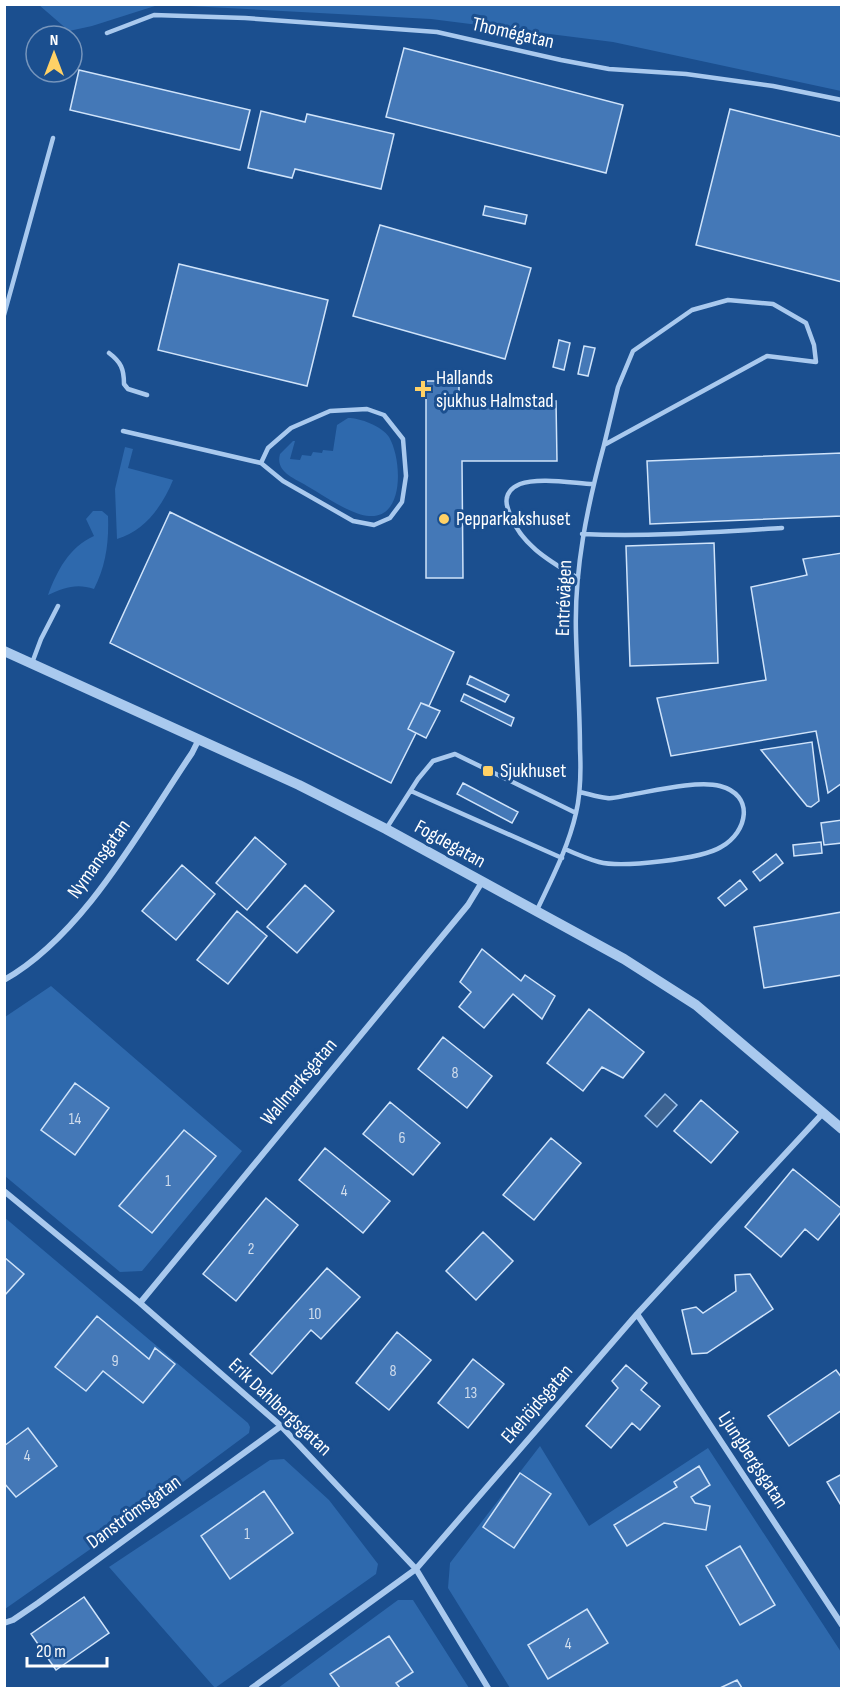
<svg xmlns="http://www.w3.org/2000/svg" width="846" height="1693" viewBox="0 0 846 1693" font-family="'Sofia Sans Condensed',sans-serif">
  <rect width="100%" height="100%" fill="#1b4f8f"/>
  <!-- green -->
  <path fill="#2e69ad" d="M39,5L158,4V5L92,26L69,31Z
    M170,5H841V91L613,42L431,19Z
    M348,418C360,418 382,426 389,437C402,459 405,519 369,516C351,515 323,495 307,486C294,478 275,472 280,454L293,441H295L290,459L300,460L302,455L311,456L313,452L322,453L323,450L333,451L337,425Z
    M125,447L133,449L128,468L173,480C163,505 145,531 117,539L115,489Z
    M93,511H102L108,516C109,542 106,566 94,589C76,583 64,588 48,595C57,571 69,547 94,536L86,519Z
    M51,986L242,1151L142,1271L120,1272L5,1176V1017Z
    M4,1217L248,1423L250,1427L249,1433L129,1522L5,1609Z
    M540,1446L589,1526L708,1448L841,1652V1688H510L448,1588L450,1563Z
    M284,1459L329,1500L378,1564L376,1574L215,1688L109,1567L270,1460Z
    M398,1600H413L469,1688H278Z"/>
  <!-- water -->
  <path fill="#3c6290" stroke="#9cc4f0" stroke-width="1.5" d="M665,1094L677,1105L657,1127L645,1116Z"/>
  <!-- building -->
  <path fill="#4478b7" stroke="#cfe3fa" stroke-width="1.5" d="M404,48L623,105L606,173L386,117Z
    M79,70L250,110L240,150L70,110Z
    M730,109L842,137V282L696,245Z
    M261,111L305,122L307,114L394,134L381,189L295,169L292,178L248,168Z
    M485,206L527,215L525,224L483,215Z
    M380,225L531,268L505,359L353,316Z
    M179,264L328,300L307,386L158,350Z
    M559,340L570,343L564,370L553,367Z
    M584,346L595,348L588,376L578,374Z
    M426,381H459V401H556L557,461H462L463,578H426Z
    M842,453V516L650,524L647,461Z
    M170,512L454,652L429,706L421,703L408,729L416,733L391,783L110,643Z
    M714,543L718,663L630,666L626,546Z
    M842,553V783L828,793L816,731L671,756L657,698L766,680L751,587L807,575L803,559Z
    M470,676L509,695L505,702L467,684Z
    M464,694L514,718L511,726L461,701Z
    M421,703L440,711L426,738L408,729Z
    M812,742L819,801L811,807L807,806L761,750Z
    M463,783L518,812L512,823L457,794Z
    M842,820V843L824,845L821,823Z
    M255,837L286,864L247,910L216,883Z
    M821,842L822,853L794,856L793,845Z
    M776,854L783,863L760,881L753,872Z
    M182,865L215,894L176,940L142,911Z
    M740,880L747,889L725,906L718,898Z
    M305,885L334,911L297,953L267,927Z
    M237,911L267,936L228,984L197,960Z
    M842,912V975L764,988L754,927Z
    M482,949L521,981L525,975L555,996L542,1019L513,994L484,1028L459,1007L471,992L460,982Z
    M589,1009L644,1052L623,1078L602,1067L583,1091L547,1063Z
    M443,1037L492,1076L467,1108L418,1069Z
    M75,1083L109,1108L75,1155L41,1130Z
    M701,1100L738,1132L711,1163L674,1131Z
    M390,1102L440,1143L413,1175L363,1134Z
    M184,1130L216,1156L152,1233L119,1206Z
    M551,1138L581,1163L534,1220L503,1195Z
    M325,1148L390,1201L363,1233L299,1180Z
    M793,1169L842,1209V1211L818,1240L805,1229L781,1257L745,1227Z
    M266,1198L298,1225L236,1301L203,1274Z
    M483,1232L513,1261L476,1300L446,1271Z
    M4,1257L24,1274L4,1296Z
    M327,1268L360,1297L321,1339L311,1330L272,1374L250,1354Z
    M750,1274L773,1309L707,1353L692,1354L682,1310L696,1307L703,1313L736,1291L735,1275Z
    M97,1316L149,1359L155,1348L175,1364L143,1403L103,1371L86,1391L55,1367Z
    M397,1332L431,1360L389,1410L356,1383Z
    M473,1359L504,1384L468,1428L438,1403Z
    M626,1365L647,1383L641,1390L660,1406L640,1430L632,1423L611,1448L586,1426L618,1388L612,1381Z
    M836,1370L842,1378V1410L789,1446L768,1416Z
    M28,1428L57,1466L16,1497L4,1483V1446Z
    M699,1466L710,1485L691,1497L695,1503L710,1506L706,1530L664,1523L627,1546L614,1525L677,1487L674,1482Z
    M520,1473L551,1494L514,1548L483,1527Z
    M842,1474V1507L827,1482Z
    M264,1491L293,1533L230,1579L201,1536Z
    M740,1546L775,1605L740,1625L706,1566Z
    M84,1597L109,1633L56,1670L31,1634Z
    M587,1609L608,1643L548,1679L528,1645Z
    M389,1636L413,1672L396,1683L400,1688H340L330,1674Z
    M737,1680L742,1688H720Z"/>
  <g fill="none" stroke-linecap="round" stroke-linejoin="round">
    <!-- service -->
    <path stroke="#a9c9ee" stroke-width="4.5" d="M107,33L154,15L245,18L437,32L561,60L609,69L686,74L773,86L842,100
      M4,315L53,138
      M109,353C121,362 124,369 124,384L128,389L147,395
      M123,431L261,463L283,481L353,521L374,525L390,518L402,502L406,476L403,439L384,415L367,409L330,411L291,428L268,448L261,463
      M582,534C649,537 716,532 782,528
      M578,578C549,561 518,543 508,509C504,498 508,489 520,484C538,477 573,483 593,484
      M32,663L41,639L58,606
      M411,791L562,858
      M386,829L418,779L433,761L455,754L576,813
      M565,849C576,854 588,859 599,862C622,868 702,859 721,847C748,832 755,795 720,786C698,780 653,791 629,795C622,796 614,799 607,798C598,797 589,794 580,792
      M537,910C552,878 568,848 576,813C581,792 581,770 580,749C580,711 577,673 576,634C574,570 587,507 604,445L767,356L816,362L814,345L806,323L773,304L728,300L692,310L633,351L618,387L604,445"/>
    <!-- minor -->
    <path stroke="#a9c9ee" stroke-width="6" d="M4,980C84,935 141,828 192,753L199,739
      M4,1191L140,1303L281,1426L416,1569L488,1688
      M140,1303L468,905L482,882
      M637,1314L842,1625
      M4,1623L13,1620L38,1603L281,1426
      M252,1688L416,1569L637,1314L823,1113"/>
    <!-- tertiary -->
    <path stroke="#a9c9ee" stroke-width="10" d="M4,651L299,785L386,829L624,959L696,1005L842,1129"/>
  </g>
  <!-- markers -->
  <g fill="#ffd166" stroke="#1b4f8f" stroke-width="2">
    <path d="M420 380h6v6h6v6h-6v6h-6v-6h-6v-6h6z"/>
    <circle cx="444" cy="519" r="6"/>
    <rect x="482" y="765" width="12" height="12" rx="3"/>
  </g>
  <g text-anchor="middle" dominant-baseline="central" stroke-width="6" stroke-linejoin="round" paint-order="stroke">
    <!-- number labels -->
    <g font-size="16" fill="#d0dded">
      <text x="455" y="1073">8</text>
      <text x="75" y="1119">14</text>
      <text x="402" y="1138">6</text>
      <text x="168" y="1181">1</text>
      <text x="344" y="1191">4</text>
      <text x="251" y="1249">2</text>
      <text x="315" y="1314">10</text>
      <text x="115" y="1361">9</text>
      <text x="393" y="1371">8</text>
      <text x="471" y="1393">13</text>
      <text x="27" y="1456">4</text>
      <text x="247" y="1534">1</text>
      <text x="568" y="1644">4</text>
    </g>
    <!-- street labels -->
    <g font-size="20" fill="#fff" stroke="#1b4f8f">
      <text transform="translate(513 33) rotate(13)">Thomégatan</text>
      <text transform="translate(564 598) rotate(-88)">Entrévägen</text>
      <text transform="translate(450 844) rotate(29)">Fogdegatan</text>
      <text transform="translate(99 859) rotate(-54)">Nymansgatan</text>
      <text transform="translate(299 1082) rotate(-50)">Wallmarksgatan</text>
      <text transform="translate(537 1404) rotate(-49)">Ekehöjdsgatan</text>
      <text transform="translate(280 1407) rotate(43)">Erik Dahlbergsgatan</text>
      <text transform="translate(753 1460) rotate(57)">Ljungbergsgatan</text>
      <text transform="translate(134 1512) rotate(-36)">Danströmsgatan</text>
    </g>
    <!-- poi labels -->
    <g font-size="20" fill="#fff" stroke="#1b4f8f" text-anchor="start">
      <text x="436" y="378">Hallands<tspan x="436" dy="23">sjukhus Halmstad</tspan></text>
      <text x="456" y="519">Pepparkakshuset</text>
      <text x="500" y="771">Sjukhuset</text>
    </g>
  </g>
  <!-- border -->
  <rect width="846" height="1693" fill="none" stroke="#ffffff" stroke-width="12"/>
  <!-- north arrow -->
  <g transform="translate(54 54)"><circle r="28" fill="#1b4f8f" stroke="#7695bc" stroke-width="1.5"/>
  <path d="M0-4.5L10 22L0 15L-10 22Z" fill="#ffd166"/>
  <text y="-9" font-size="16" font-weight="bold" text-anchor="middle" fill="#ffffff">N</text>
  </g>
  <!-- scale -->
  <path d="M27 1657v9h80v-9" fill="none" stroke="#ffffff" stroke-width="3"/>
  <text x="36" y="1657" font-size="18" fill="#ffffff" stroke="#1b4f8f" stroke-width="4.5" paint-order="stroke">20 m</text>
</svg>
